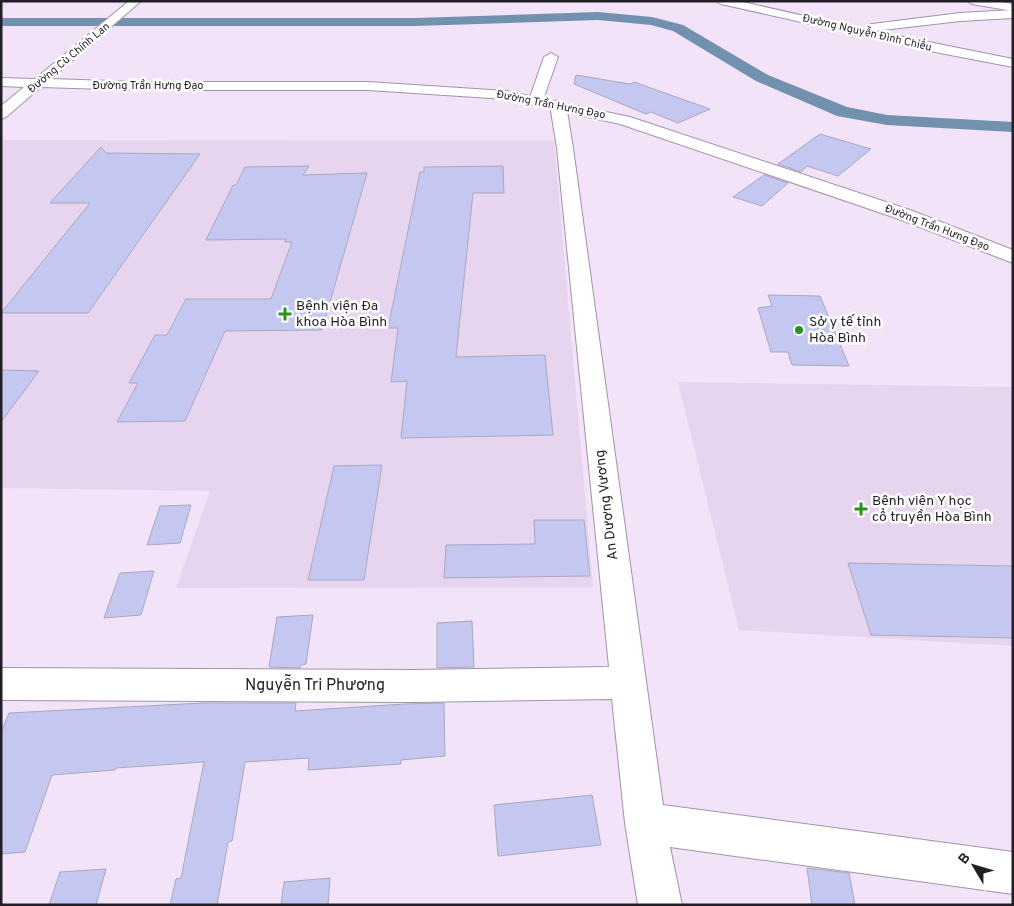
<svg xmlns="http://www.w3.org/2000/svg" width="1014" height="906" viewBox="0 0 1014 906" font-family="Overpass,sans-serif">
  <rect width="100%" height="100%" fill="#f2e3f8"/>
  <!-- built -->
  <path fill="#e7d5f0" d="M1,140L554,141L593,587L176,588L210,491L1,488Z
    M678,382L1013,387V646L739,630Z"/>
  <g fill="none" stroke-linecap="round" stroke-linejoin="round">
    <!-- canal -->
    <path fill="#7191ae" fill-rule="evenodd" d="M598,12L652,17L683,25L768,75L847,107L887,115L1013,122V132L887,125L837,116L756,81L673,31L651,25L598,20L415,26H1V18H415Z"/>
  </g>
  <!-- building -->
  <path fill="#c4c8f1" stroke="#a7a9bf" d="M576,75L630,84L634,82L710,109L678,123L651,112L646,114L574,84Z
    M820,134L871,149L838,176L807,166L801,172L778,164Z
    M101,147L106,153L200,154L88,313H1L90,203H50Z
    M309,166L303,175L367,173L322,330L225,331L185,421L117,422L138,383H129L155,335H167L186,299H271L292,242H285L286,239L206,240L233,185H236L245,167Z
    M503,166L504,193H473L456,357L545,355L553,435L401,438L407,381L391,382L398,328H388L420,172H424V167Z
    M764,175L788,183L762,206L733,197Z
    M768,295L820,296L849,366L792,365L788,352H771L758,308L772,306Z
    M1,370L39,371L1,422Z
    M382,465L364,580H308L334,466Z
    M191,505L180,543L147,545L160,506Z
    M534,520H584L590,576L444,578L446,545L535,544Z
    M848,563L1013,566V638L871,635Z
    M154,571L141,615L104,618L120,573Z
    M313,615L306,664L301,665L300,668L269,667L277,617Z
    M472,621L474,667L437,668V623Z
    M203,703H296L295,711L405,704L444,703L445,756L401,760V764L308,770L309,758L245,762L232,841L228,842L217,905H170L176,879L181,878L204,762L116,768L115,770L52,775L25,852L1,854V732L9,713Z
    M592,795L601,845L498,856L494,805Z
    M807,868L849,873L855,905H812Z
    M106,869L96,905H49L60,872Z
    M330,878L328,905H281L284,882Z"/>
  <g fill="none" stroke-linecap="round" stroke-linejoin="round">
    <!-- street casing -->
    <g stroke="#a194a7" stroke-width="2">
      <path id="street" d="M716,1H738L867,30L868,25L872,24L960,13L1013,10V18L960,21L874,31L1013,59V67L940,53L721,4Z
        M551,53L558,57L543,100L541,103H531L529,100L544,57Z
        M558,100L563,102L566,105L573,148L663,805L1013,852V894L670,847L682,905H638L625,823L612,699L414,702L1,700V668L414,670L609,667L557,148L550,105L553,102Z"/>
    </g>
    <!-- secondary casing -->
    <g stroke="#a194a7" stroke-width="2">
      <path id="secondary" d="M129,1H141L51,79L140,82H368L506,91L630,117L910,210L1013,250V263L896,218L620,124L506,99L368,90H140L41,87L6,117L1,119V106L24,87L1,86V78L35,79Z"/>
    </g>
    <!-- highway casing -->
    <g stroke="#a194a7" stroke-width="2">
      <path id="highway" d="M967,1H994L1013,4V11L972,4Z"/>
    </g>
    <!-- street -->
    <use href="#street" fill="#fff" fill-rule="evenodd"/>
    <!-- secondary -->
    <use href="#secondary" fill="#fff" fill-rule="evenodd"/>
    <!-- highway -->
    <use href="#highway" fill="#fff" fill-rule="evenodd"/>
  </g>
  <!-- markers -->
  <g fill="#2a9319" stroke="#fff" stroke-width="2">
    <path d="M282.5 306.5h5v5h5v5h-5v5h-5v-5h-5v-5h5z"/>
    <circle cx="799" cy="330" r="5"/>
    <path d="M858.5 501.5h5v5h5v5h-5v5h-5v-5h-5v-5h5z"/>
  </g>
  <g text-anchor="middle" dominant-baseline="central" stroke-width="5" stroke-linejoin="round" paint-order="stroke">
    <!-- far-street labels -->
    <g font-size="11" fill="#231e26" stroke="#fff">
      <text transform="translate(867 33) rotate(13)">Đường Nguyễn Đình Chiểu</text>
      <text transform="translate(69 58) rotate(-40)">Đường Cù Chính Lan</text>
      <text x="148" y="86">Đường Trần Hưng Đạo</text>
      <text transform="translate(551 105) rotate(11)">Đường Trần Hưng Đạo</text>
      <text transform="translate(937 228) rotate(21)">Đường Trần Hưng Đạo</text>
    </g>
    <!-- poi labels -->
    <g font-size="14" fill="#231e26" stroke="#fff" text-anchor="start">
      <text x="296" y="306">Bệnh viện Đa<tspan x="296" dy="16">khoa Hòa Bình</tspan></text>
      <text x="809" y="322">Sở y tế tỉnh<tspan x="809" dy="16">Hòa Bình</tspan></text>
      <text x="872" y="501">Bệnh viện Y học<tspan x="872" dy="16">cổ truyền Hòa Bình</tspan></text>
    </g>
    <!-- street labels -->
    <g font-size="14" fill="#231e26" stroke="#fff">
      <text transform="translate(607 505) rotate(-97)">An Dương Vương</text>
    </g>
    <!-- near-street labels -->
    <g font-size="16" fill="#231e26" stroke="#fff">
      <text x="315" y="686">Nguyễn Tri Phương</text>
    </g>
  </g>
  <!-- border -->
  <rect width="1014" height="906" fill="none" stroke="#231e26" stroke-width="5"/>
  <!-- north arrow -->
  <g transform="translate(974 866) rotate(308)" stroke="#ffffff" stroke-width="4" paint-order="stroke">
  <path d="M0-4L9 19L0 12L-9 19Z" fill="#231e26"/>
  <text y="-8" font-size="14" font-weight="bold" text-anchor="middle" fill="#231e26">B</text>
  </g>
</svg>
